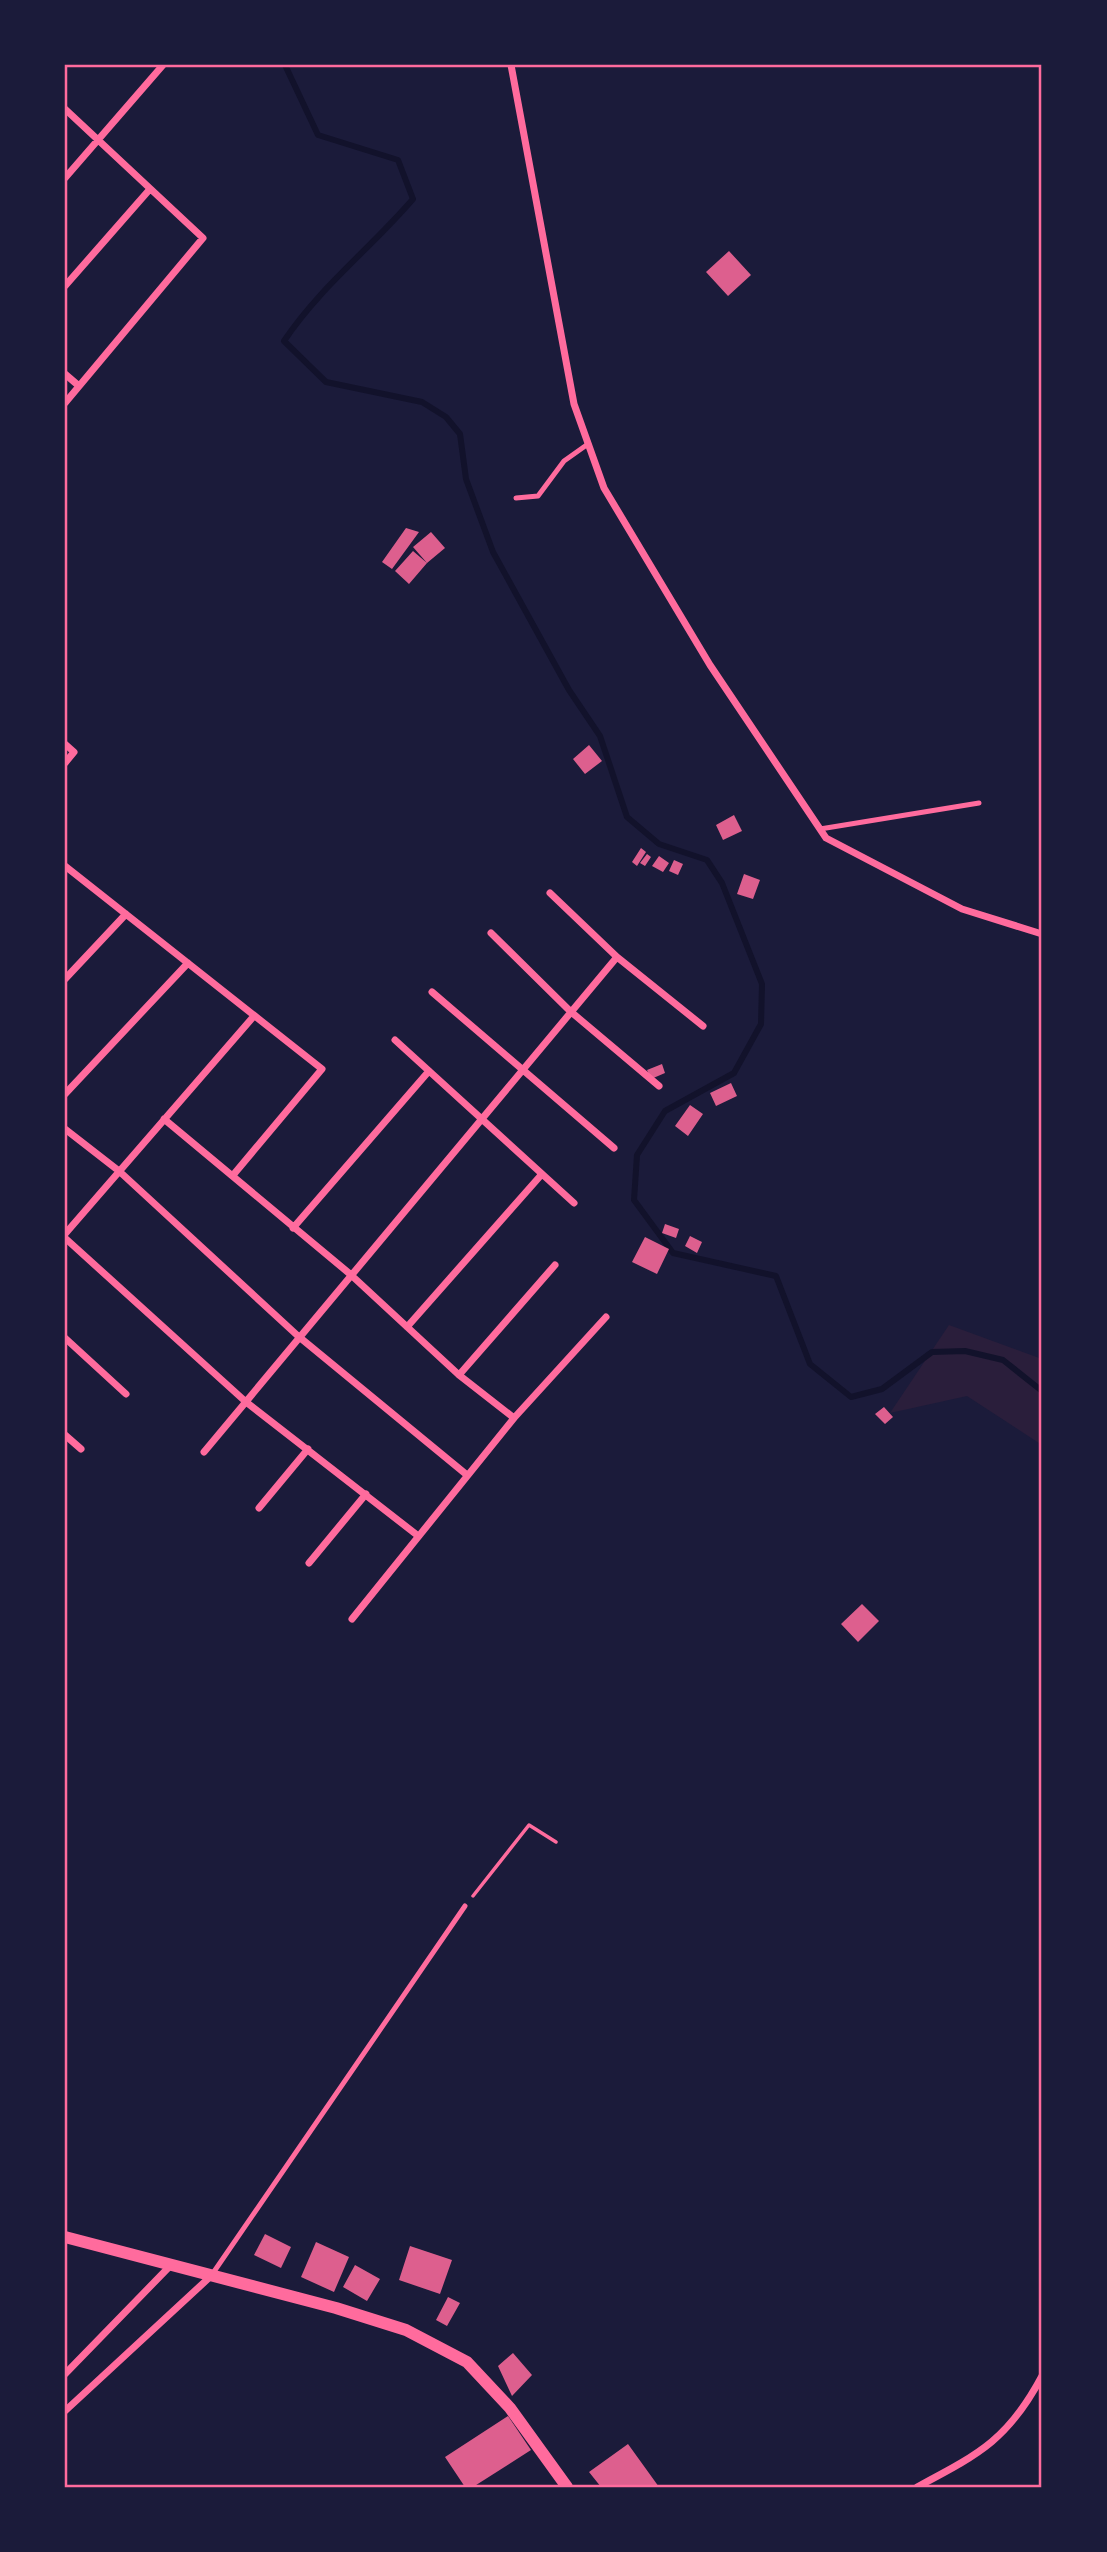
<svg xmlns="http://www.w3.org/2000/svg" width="1107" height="2552" viewBox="0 0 1107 2552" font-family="Manrope,sans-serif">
  <rect width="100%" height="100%" fill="#1b1b3a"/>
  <!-- green -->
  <path fill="#2a1e3b" d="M949,1325L1042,1359V1445L967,1396L890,1413Z"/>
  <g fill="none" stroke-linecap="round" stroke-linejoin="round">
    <!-- stream -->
    <path stroke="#12122b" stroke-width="6" d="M285,65L318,135L398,160L413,199C371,248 320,287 284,341L326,382L422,402L446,417L460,434L466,479L493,552L569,690L600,736L627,817L659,844L707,860L722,883L762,984L761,1024L734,1073L665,1111L637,1155L634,1200L673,1253L776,1276L810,1364L851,1397L882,1389L932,1352L965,1351L1003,1360L1042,1391"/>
  </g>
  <!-- building -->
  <path fill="#dd5f8e" d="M729,251L751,275L728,296L706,272Z
    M406,528L419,532L392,569L382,562Z
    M431,532L445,548L427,563L413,547Z
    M413,551L427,563L409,584L395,571Z
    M589,745L602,761L585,774L573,759Z
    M734,815L742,831L723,840L716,825Z
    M641,848L646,852L637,866L632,862Z
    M647,854L651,857L645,866L640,863Z
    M659,856L669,863L663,872L652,866Z
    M674,860L683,864L678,875L669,871Z
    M744,874L760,880L753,899L737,894Z
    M662,1064L665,1073L651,1079L647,1070Z
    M731,1083L737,1096L716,1106L710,1093Z
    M690,1105L703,1114L688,1136L675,1126Z
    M665,1224L679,1229L676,1238L662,1233Z
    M690,1236L702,1242L697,1253L685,1246Z
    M645,1237L669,1249L657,1274L632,1262Z
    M884,1407L893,1417L885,1424L875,1414Z
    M862,1604L879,1621L858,1642L841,1624Z
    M265,2234L291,2247L281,2268L254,2255Z
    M316,2242L349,2257L334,2292L301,2277Z
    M410,2246L452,2260L440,2294L399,2280Z
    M355,2265L380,2279L367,2301L343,2287Z
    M448,2297L460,2303L447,2326L436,2320Z
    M513,2353L532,2375L512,2396L498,2366Z
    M508,2416L531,2450L473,2487H465L445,2457Z
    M628,2444L659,2487H601L589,2472Z"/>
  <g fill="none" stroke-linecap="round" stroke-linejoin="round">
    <!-- path -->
    <path stroke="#ff6b9d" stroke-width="3.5" d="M473,1896L529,1825L556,1842"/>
    <!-- service -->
    <path stroke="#ff6b9d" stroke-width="5" d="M516,498L538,496L564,461L588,444
      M820,829L979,803
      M211,2276L465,1906"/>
    <!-- minor -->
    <path stroke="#ff6b9d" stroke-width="7" d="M511,65L574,404L604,488L710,665L826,838L962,909L1042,934
      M65,109L203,238L65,403
      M65,178L163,65
      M65,286L150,189
      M65,374L79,386
      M65,744L74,752L65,763
      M65,866L322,1069L234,1174
      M550,893L617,957L703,1026
      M491,933L570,1011L659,1086
      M65,979L126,914
      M432,992L614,1148
      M395,1040L574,1203
      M65,1094L188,963
      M164,1119L350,1274L459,1375L514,1418
      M65,1129L119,1171L298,1336L467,1475
      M293,1228L429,1071
      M65,1234L254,1016
      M65,1238L246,1402L417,1535
      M407,1327L542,1174
      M65,1338L126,1394
      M459,1375L555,1265
      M65,1435L81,1449
      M204,1452L617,957
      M259,1508L308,1449
      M309,1563L366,1494
      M352,1619L514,1418L606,1317
      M65,2374L171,2265
      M65,2411L211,2276
      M917,2487C979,2454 1008,2440 1042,2376"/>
    <!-- tertiary -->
    <path stroke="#ff6b9d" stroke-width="12" d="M65,2237L336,2308L406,2330L467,2362L510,2408L567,2487"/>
  </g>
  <!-- border -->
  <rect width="1107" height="2552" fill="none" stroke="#1b1b3a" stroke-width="133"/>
  <rect x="66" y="66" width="974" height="2420" fill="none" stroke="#ff6b9d" stroke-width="2.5"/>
</svg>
